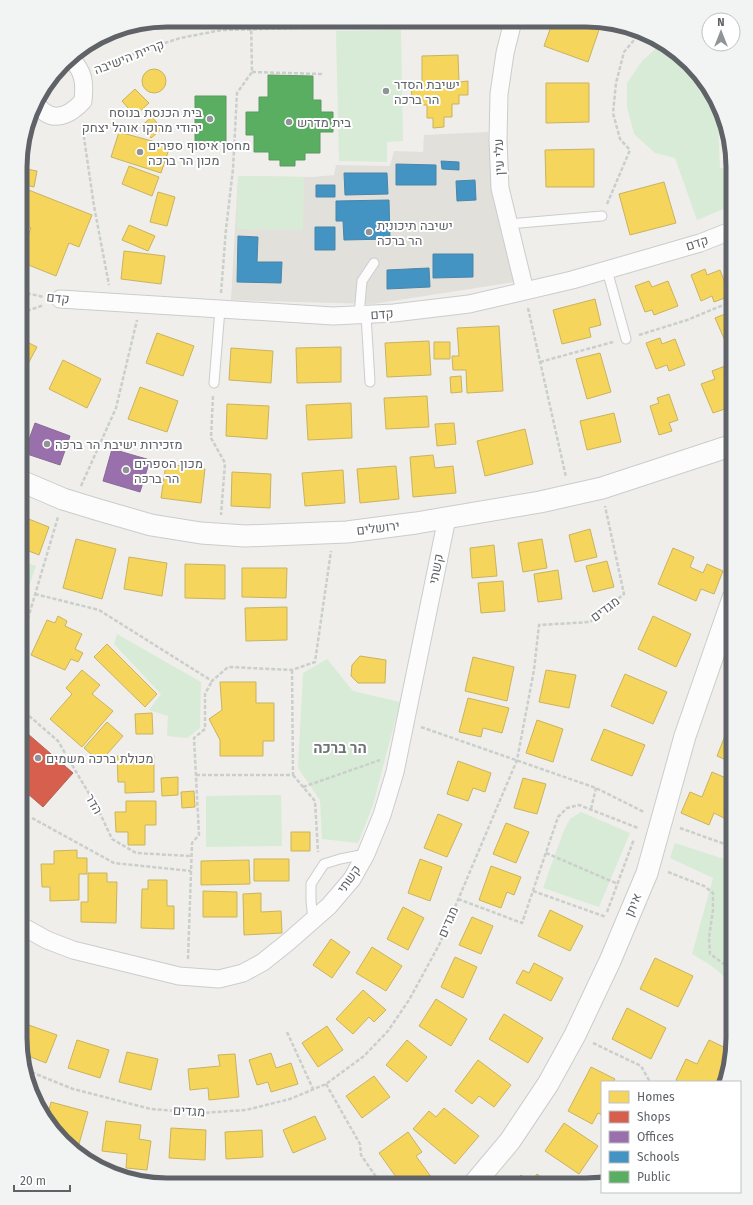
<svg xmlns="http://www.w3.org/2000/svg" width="753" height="1205" viewBox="0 0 753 1205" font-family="'Fira Sans',Heebo,sans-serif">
  <rect width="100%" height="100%" fill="#efeeea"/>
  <!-- education -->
  <path fill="#e2e0da" d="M488,132L498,208L515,282L373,304L231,300L238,176L313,177L334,175L336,165L390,166L394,151L423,152L424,135Z"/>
  <!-- green -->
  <path fill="#d8ebd6" d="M401,30L403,141L387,142V162L339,161L336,31Z
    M662,43L676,50L703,78L717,102L720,168H733V205L697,220L675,158L655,153L634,134L627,107V83L642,61Z
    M238,176L304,177L303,230L237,229Z
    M21,561L36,566L21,609Z
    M117,634L201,682L200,728L187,738L167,736L168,716L149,710L161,694L114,644Z
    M327,659L353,691L400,702L373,805L358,843L322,839L320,800L298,768L303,673Z
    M281,795L282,846L206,847V796Z
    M581,812L630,833L599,907L543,888L564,830L570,819Z
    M675,843L733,862V990C724,972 709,964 692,954L713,878L670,858Z"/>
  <!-- homes -->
  <path fill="#f6d55c" stroke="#c9b360" d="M553,21H602L588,62L544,46Z
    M458,55L459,82L468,81V95H459V104H452V117H444V127L433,128V118H427V105H422V98L412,99L411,83H422V56Z
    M142 81a12 12 0 1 1 24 0a12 12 0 1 1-24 0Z
    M546,83H589V122L546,123Z
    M135,89L149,103L135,116L122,101Z
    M152,117L162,129L151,138L141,126Z
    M27,129L21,154V148Z
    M119,132L170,146L161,173L111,157Z
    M594,149V187H546L545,150Z
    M129,166L159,177L152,196L122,184Z
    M21,168L37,171L34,187L21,184Z
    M664,182L676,223L630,235L619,194Z
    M21,187L92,215L79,247L69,243L56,276L21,262V253L31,228L21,224Z
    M158,192L175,197L167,226L150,222Z
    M129,225L155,236L148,251L122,240Z
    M124,251L165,256L161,284L121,279Z
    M705,269L707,275L720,270L730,296L714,302L712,296L701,301L691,275Z
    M649,281L652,287L668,281L678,306L654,315L652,310L645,312L635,286Z
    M595,299L601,325L589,328L591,337L562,344L553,310Z
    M730,312L733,317V340L726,343L715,318Z
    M499,326L503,391L467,393L466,370H453L452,356H459L457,328Z
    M157,333L194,346L183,376L146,363Z
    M660,338L662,344L675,339L685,365L669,371L667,365L656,369L646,343Z
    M21,339L37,347L22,375L21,374Z
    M429,341L431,375L387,377L385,343Z
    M434,342H450V359H434Z
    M341,347V382L297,383L296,348Z
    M231,348L273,351L271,383L229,380Z
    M600,353L611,392L587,399L576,359Z
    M63,360L101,379L87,408L49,389Z
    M733,363V410L731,407L713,413L701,384L715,379L712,371Z
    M461,376L462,392L451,393L450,377Z
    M140,387L178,401L167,432L128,419Z
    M669,394L678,420L669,423L672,431L659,435L650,406L659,403L657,398Z
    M427,396L429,427L386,429L384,398Z
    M351,403L352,438L308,440L306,405Z
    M227,404L269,406L267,439L226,436Z
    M614,413L621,442L587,450L580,421Z
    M454,423L456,444L437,446L435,424Z
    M525,429L533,464L485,476L477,441Z
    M433,455L435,468L453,466L456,493L413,497L410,457Z
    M166,464L205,469L201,503L161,498Z
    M396,466L399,499L360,503L357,469Z
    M343,470L345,503L305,506L302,473Z
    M232,472L271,474L270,508L231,506Z
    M21,516L49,527L39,555L21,548Z
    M590,529L597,557L575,562L569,535Z
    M76,539L116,549L102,599L63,588Z
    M542,539L547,568L523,572L518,543Z
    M494,545L497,576L472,578L470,548Z
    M673,548L694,557L690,567L703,573L707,564L723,571L714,594L701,589L696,601L658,584Z
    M129,557L167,563L162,596L124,589Z
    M607,561L614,587L593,592L586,566Z
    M185,564L225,565V599L185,598Z
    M242,568H287L286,598L242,597Z
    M558,570L562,599L538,602L534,574Z
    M503,581L505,611L481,613L478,583Z
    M287,607V640L246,641L245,608Z
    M58,616L67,621L65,626L82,634L75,649L83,653L78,662L71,659L65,670L31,655L47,620L55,623Z
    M653,616L691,634L676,667L638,649Z
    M107,644L157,694L145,707L94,657Z
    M360,656L386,660L385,683H358L351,676L352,665Z
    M473,657L514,667L507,701L465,691Z
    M82,670L100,685L92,694L113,711L82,747L50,719L72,694L66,688Z
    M546,670L576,675L569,708L539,702Z
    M625,674L667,692L653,724L611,706Z
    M220,682H256V703H274V741H263V756H220V740L209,719L222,710Z
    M468,698L509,708L502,733L483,728L481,737L459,732Z
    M152,713L153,734H136L135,714Z
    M732,718H733V763L717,756Z
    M537,720L563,729L553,762L526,753Z
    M107,722L123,736L100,762L84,748Z
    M604,729L645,745L632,776L591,760Z
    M117,756H154V792L125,793V782H118Z
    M458,761L491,773L485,792L473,788L468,801L447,794Z
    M712,772L733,781V804L726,819L714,813L709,825L681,813L690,792L702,797Z
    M178,777V795L162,796L161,778Z
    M523,778L546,784L537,814L514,808Z
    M194,791L195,807L182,808L181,792Z
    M126,801H156V825H145V845H128V832H116L115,812H126Z
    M438,814L462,824L447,857L424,848Z
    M506,823L529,832L516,863L493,854Z
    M291,832H310V851H291Z
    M77,850V858H87V874H79V900L50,901V887H42L41,864H54V851Z
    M254,859H289V881H254Z
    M420,859L442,867L430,901L408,893Z
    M249,860L250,884L201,885V861Z
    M491,866L521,877L514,895L507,892L501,908L479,900Z
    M88,873H107V882H117L116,923L81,922V902H88Z
    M148,880H167V906H174V929L141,928L142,889H148Z
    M203,891L237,892V917H203Z
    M261,893V912L281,911L282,933L244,935L243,894Z
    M403,907L424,918L408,950L387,939Z
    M550,910L583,926L570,951L538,936Z
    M472,917L493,926L481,954L459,945Z
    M331,939L350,952L332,978L313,965Z
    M372,947L402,966L386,991L356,973Z
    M455,957L477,967L463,998L441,987Z
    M655,958L693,976L678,1007L640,989Z
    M20,961L25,964L20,973Z
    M534,963L563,978L551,1001L516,983L523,970L529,973Z
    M363,990L386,1010L374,1022L369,1017L353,1034L336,1019Z
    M436,999L467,1019L451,1046L419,1026Z
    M627,1008L666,1028L651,1059L612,1039Z
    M504,1014L543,1038L528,1063L489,1039Z
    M23,1023L57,1035L46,1063L23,1054L20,1038V1030Z
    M327,1026L343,1050L318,1067L302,1043Z
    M77,1040L109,1050L100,1078L68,1068Z
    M407,1040L427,1057L407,1082L386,1065Z
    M709,1040L732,1051L730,1058L719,1082H680L676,1080L686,1059L697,1064Z
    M127,1052L158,1059L151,1090L119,1082Z
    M271,1053L276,1068L291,1063L298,1084L271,1092L268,1082L257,1085L249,1060Z
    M235,1054L239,1097L209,1100L208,1088L190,1090L188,1069L220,1066L218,1055Z
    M478,1060L511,1085L494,1107L479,1096L472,1104L455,1091Z
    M591,1067L615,1079L613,1082H602V1115L598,1113L592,1124L568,1111Z
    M374,1076L390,1097L362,1118L346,1096Z
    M31,1093L38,1095L35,1102L31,1094Z
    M51,1102L88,1112L79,1144L62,1140L50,1127L46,1121Z
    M444,1108L479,1136L455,1164L413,1129L429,1111L436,1117Z
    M315,1116L326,1139L293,1153L283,1130Z
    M106,1121L141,1125L139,1139L151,1141L147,1170L126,1168L127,1154L102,1151Z
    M564,1123L598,1146L579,1174L545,1151Z
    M171,1128L206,1130L205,1160L169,1158Z
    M262,1130L263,1157L226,1159L225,1132Z
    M408,1132L422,1152L416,1156L437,1185L401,1184L379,1153Z
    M537,1174L551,1185H513L521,1175L530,1183Z"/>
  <!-- shops -->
  <path fill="#d6604d" stroke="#b26155" d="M20,734L25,737L20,742Z
    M28,734L73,773L43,807L20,787V742Z"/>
  <!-- offices -->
  <path fill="#9970ab" stroke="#886c97" d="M35,423L70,436L60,465L24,453Z
    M112,449L150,460L140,492L103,481Z"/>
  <!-- schools -->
  <path fill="#4393c3" stroke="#4b85a8" d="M441,161L459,162V170L442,169Z
    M396,164L436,165V185H396Z
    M344,173H387L388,194L345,195Z
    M475,180L476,200L457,201L456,181Z
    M316,185H335V197H316Z
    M389,200L390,239L344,240L343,221H336V201Z
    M315,227H335V250H315Z
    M238,236L258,237L257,262H282L281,283L237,282Z
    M433,254H473V277L433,278Z
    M429,268L430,287L387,289V270Z"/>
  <!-- public -->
  <path fill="#5aae61" stroke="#5c9863" d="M268,75L313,76V100H321V112H333V132H320V153H305V160H295V166H280V160H269V152H254V135H246V112H259V97H268Z
    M195,96H226V142H195Z"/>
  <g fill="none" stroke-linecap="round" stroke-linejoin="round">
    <!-- service casing -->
    <g stroke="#cbcccc" stroke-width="11">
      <path id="service" d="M508,224L602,216
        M607,270L626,339
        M359,315L362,281L374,263
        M366,315L370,382
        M214,383L220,309
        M20,813V812
        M313,920L311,901V884L324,864L340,859L366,854"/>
    </g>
    <!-- minor casing -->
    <g stroke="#cbcccc" stroke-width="19">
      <path id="minor" d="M513,21L505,53L499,94L498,140L500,188L525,291
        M36,101C37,106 39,108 43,111C57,123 73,112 83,101C85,82 84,72 70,57
        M60,299L333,316L394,313L469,304L572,280L700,243L733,230
        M20,925L47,940L73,950L179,976L219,979L243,973L263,962L288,942L329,906L352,879L366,854L382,815L395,772L447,518"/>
    </g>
    <!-- tertiary casing -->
    <g stroke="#cbcccc" stroke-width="23">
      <path id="tertiary" d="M21,481L63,499L99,510L151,525L201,533L245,536L347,532L416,523L540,502L602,488L733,445
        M473,1185L510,1141L548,1084L575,1035L610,961L647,873L685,736L733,598"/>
    </g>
    <!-- path -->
    <path stroke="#cacfcc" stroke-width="2.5" stroke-dasharray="4 2" stroke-linecap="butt" d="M97,68L141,51L180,38L222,30L467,24L493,27
      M252,72L322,74
      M82,124L94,206L109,285
      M607,204L630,150L620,139L613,113L616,83L624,52L640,33L637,30
      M21,292L44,297
      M221,293L226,229L233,169L237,93L252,72L251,20
      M528,308L566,477
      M21,311H27L44,305
      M639,335L687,320L733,301
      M540,362L613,342
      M213,396L211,438L225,463L221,515
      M81,486L116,408L137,320
      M35,594L99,610L212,681L228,667L292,670L315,662L331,551
      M21,642L58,517
      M20,708L58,741L98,809L112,839L136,853L191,856
      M421,727L596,788L644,812
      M196,775H293L292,670
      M293,775L315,801L318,852
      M303,787L380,760
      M591,809L596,788
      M32,818L114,863L191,871
      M680,828L733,847
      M546,853L618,884
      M668,872L704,886L713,893V910L709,938L710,954L724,964L732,959L733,957
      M533,891L606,917
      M458,899L522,923L558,817L567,808L579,805L638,828V829
      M607,912L634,839
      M188,959L192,843L199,835L194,738L205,729V694L212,681
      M287,1032L313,1089
      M593,1043L641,1066L650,1082
      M26,1070L73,1089L151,1109L201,1113L246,1110L290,1099L326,1084L364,1056L388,1031L409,1000L439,945L517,760L534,670L539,625L590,622L624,594L605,506
      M326,1084L360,1144L361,1155L381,1184"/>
    <!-- service -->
    <use href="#service" stroke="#fdfcfc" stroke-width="9"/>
    <!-- minor -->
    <use href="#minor" stroke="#fdfcfc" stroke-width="17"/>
    <!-- tertiary -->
    <use href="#tertiary" stroke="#fdfcfc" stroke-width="21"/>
  </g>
  <!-- markers -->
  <g fill="#919496" stroke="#fff" stroke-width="1.5">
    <circle cx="386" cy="91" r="4"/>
    <circle cx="210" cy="119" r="4"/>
    <circle cx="289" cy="122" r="4"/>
    <circle cx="140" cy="152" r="4"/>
    <circle cx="369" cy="232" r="4"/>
    <circle cx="47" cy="444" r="4"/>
    <circle cx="126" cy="470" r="4"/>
    <circle cx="38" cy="758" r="4"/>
  </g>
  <g text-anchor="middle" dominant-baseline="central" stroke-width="4" stroke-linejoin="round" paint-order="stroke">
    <!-- street labels -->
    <g font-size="13" fill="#5f6368" stroke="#fff">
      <text transform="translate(129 57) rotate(-21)">קריית הישיבה</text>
      <text transform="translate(499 157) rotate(-92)">עלי עין</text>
      <text transform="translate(697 243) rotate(-18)">קדם</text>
      <text transform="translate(58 298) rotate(6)">קדם</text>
      <text transform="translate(382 314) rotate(-4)">קדם</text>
      <text transform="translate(378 528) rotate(-7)">ירושלים</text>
      <text transform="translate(436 569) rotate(-79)">קשתי</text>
      <text transform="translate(605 609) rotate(-37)">מגדים</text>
      <text transform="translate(94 804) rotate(61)">הדר</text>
      <text transform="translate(349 879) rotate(-55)">קשתי</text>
      <text transform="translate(633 905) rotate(-67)">איתן</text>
      <text transform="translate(448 922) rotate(-67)">מגדים</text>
      <text transform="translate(189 1111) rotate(3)">מגדים</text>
    </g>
    <!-- poi labels -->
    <g font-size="13" fill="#5f6368" stroke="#fff" text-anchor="start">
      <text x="394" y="84">ישיבת הסדר<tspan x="394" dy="15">הר ברכה</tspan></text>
      <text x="202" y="112" text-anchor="end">בית הכנסת בנוסח<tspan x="202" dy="15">יהודי מרוקו אוהל יצחק</tspan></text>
      <text x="297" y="122">בית מדרש</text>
      <text x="148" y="145">מחסן איסוף ספרים<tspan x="148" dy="15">מכון הר ברכה</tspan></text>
      <text x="377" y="225">ישיבה תיכונית<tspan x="377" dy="15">הר ברכה</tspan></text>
      <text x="55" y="444">מזכירות ישיבת הר ברכה</text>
      <text x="134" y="463">מכון הספרים<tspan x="134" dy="15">הר ברכה</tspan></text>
      <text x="46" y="758">מכולת ברכה משמים</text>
    </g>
    <!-- quarter labels -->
    <g font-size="15" font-weight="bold" fill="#70757a" stroke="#fff">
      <text x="340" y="748">הר ברכה</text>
    </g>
  </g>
  <!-- crop -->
  <path d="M0 0H753V1205H0ZM167 27H586A140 140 0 0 1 726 167V1038A140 140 0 0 1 586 1178H167A140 140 0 0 1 27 1038V167A140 140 0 0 1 167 27Z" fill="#f2f3f3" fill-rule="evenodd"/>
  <path fill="none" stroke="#5f6368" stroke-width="5" d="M167 27H586A140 140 0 0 1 726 167V1038A140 140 0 0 1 586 1178H167A140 140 0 0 1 27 1038V167A140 140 0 0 1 167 27Z"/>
  <!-- legend -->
  <rect x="601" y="1081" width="140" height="112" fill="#ffffff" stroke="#bfc1c3"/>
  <rect x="609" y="1091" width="20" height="12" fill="#f6d55c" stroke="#bfc1c3"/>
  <text x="637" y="1101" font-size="12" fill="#5f6368">Homes</text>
  <rect x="609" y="1111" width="20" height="12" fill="#d6604d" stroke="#bfc1c3"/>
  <text x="637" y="1121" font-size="12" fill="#5f6368">Shops</text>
  <rect x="609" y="1131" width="20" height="12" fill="#9970ab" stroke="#bfc1c3"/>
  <text x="637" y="1141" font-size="12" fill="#5f6368">Offices</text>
  <rect x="609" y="1151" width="20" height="12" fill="#4393c3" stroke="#bfc1c3"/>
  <text x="637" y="1161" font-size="12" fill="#5f6368">Schools</text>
  <rect x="609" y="1171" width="20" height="12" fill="#5aae61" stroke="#bfc1c3"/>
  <text x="637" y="1181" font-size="12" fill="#5f6368">Public</text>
  <!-- north arrow -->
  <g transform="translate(721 32)"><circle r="19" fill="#ffffff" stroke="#bfc1c3"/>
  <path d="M0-3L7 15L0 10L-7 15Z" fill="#919496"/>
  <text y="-6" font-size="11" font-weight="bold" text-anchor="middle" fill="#5f6368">N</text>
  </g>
  <!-- scale -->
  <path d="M14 1185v6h56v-6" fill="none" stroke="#5f6368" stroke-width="2"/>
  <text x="20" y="1185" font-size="12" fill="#5f6368" stroke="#ffffff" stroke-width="3" paint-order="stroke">20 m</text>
</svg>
